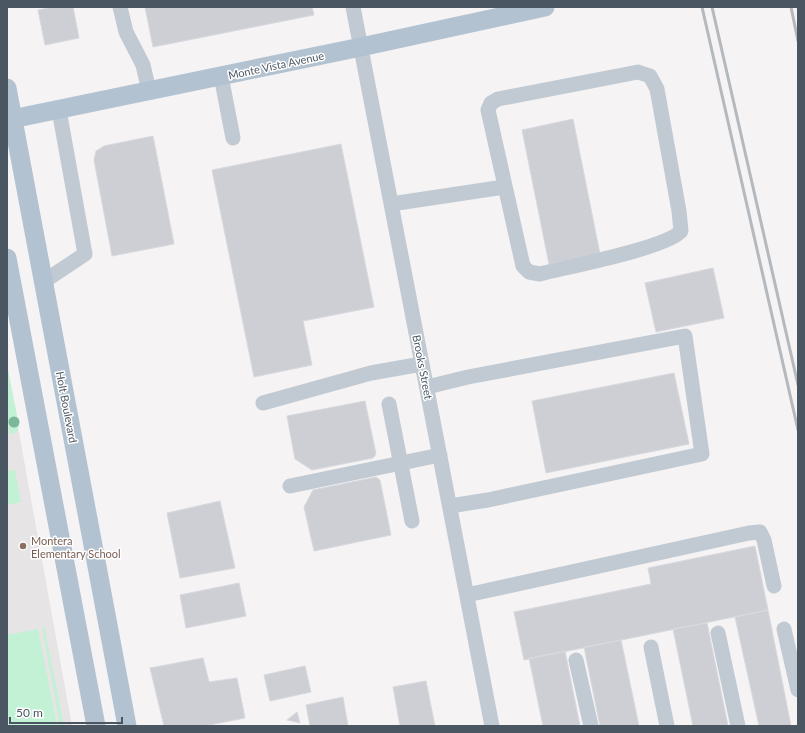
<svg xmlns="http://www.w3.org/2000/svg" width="805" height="733" viewBox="0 0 805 733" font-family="Lato,sans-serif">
  <rect width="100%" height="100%" fill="#f5f3f3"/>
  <!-- education -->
  <path fill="#e6e4e5" d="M7,366L72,726H7Z"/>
  <!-- green -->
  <path fill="#c3f1d5" d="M7,364L19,426L16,433L10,434L7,417Z
    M15,470L21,502L7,505V471Z
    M44,626L64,726H60L42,627Z
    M38,629L57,726H7V635Z"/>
  <!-- building -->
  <path fill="#cdcfd5" stroke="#d7d9de" d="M54,7H73L79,38L45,45L38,10Z
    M145,7H312L314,15L153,47Z
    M573,119L600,254L549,264L522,130Z
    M153,136L174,244L112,256L94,160L96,151L104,146Z
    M341,144L374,307L303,321L312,365L254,377L212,170Z
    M713,268L724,318L656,332L645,283Z
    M674,373L689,444L546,473L532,401Z
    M365,401L376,454L373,458L312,470L295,459L287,416Z
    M376,477L380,480L391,535L314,551L304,507L313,490Z
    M220,501L235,568L180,578L167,513Z
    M755,546L768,610L524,660L514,612L651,584L648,568Z
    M239,583L246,616L186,628L180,595Z
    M768,610L791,726H759L735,617Z
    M707,623L728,726H693L673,629Z
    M621,640L639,726H600L584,647Z
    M565,651L580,726H543L529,658Z
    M203,658L209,682L237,678L245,718L204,726H164L150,668Z
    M305,666L311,692L270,701L264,675Z
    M426,681L435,726H400L393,687Z
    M343,697L348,726H310L306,705Z
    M297,712L300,723L287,720Z"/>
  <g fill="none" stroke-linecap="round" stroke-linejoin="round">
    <!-- minor -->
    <path stroke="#c1cad2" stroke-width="15" d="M120,7L126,32L143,65L149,91
      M353,7L492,726
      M638,72L650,76L657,89L679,211L681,231C667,248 566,267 540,274L529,272L523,266L488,110L491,103L498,99Z
      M221,76L233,138
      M391,204L504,187
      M43,282L85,254L59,110
      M427,387L468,377L685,336L702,454L488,500L450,506
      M263,403L371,373L422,364
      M389,404L412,521
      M290,486L440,455
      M467,595L749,533L760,532L764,540L774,586
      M784,629L798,690
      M718,633L738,726
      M651,647L667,726
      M576,660L591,726"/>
    <!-- major -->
    <path stroke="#b3c2d1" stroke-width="19" d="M7,88L127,726
      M7,120L361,47L545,7
      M7,258L96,726"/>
    <!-- rail -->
    <path stroke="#b5b8bd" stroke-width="3" d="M702,7L798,430
      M712,7L798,385
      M791,7L798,41"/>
  </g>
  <!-- trees -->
  <circle fill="#7bb799" cx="14" cy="422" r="5.5"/>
  <!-- markers -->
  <circle fill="#8d6e63" stroke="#fff" stroke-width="1.5" cx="23" cy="546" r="4"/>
  <g text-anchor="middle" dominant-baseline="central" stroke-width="3" stroke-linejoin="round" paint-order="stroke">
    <!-- street labels -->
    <g font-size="11" fill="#4a5661" stroke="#fff">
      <text transform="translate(276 65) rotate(-12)">Monte Vista Avenue</text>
      <text transform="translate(423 367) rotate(79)">Brooks Street</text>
      <text transform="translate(67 407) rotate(79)">Holt Boulevard</text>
    </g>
    <!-- education labels -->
    <g font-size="11" fill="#785e54" stroke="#fff" text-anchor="start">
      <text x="31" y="540">Montera<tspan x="31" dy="13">Elementary School</tspan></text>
    </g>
  </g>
  <!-- border -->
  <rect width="805" height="733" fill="none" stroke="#4a5661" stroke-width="16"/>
  <!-- scale -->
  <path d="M10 717v6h112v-6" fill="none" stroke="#4a5661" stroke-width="2"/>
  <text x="16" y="717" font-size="12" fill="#4a5661" stroke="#ffffff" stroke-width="3" paint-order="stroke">50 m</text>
</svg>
